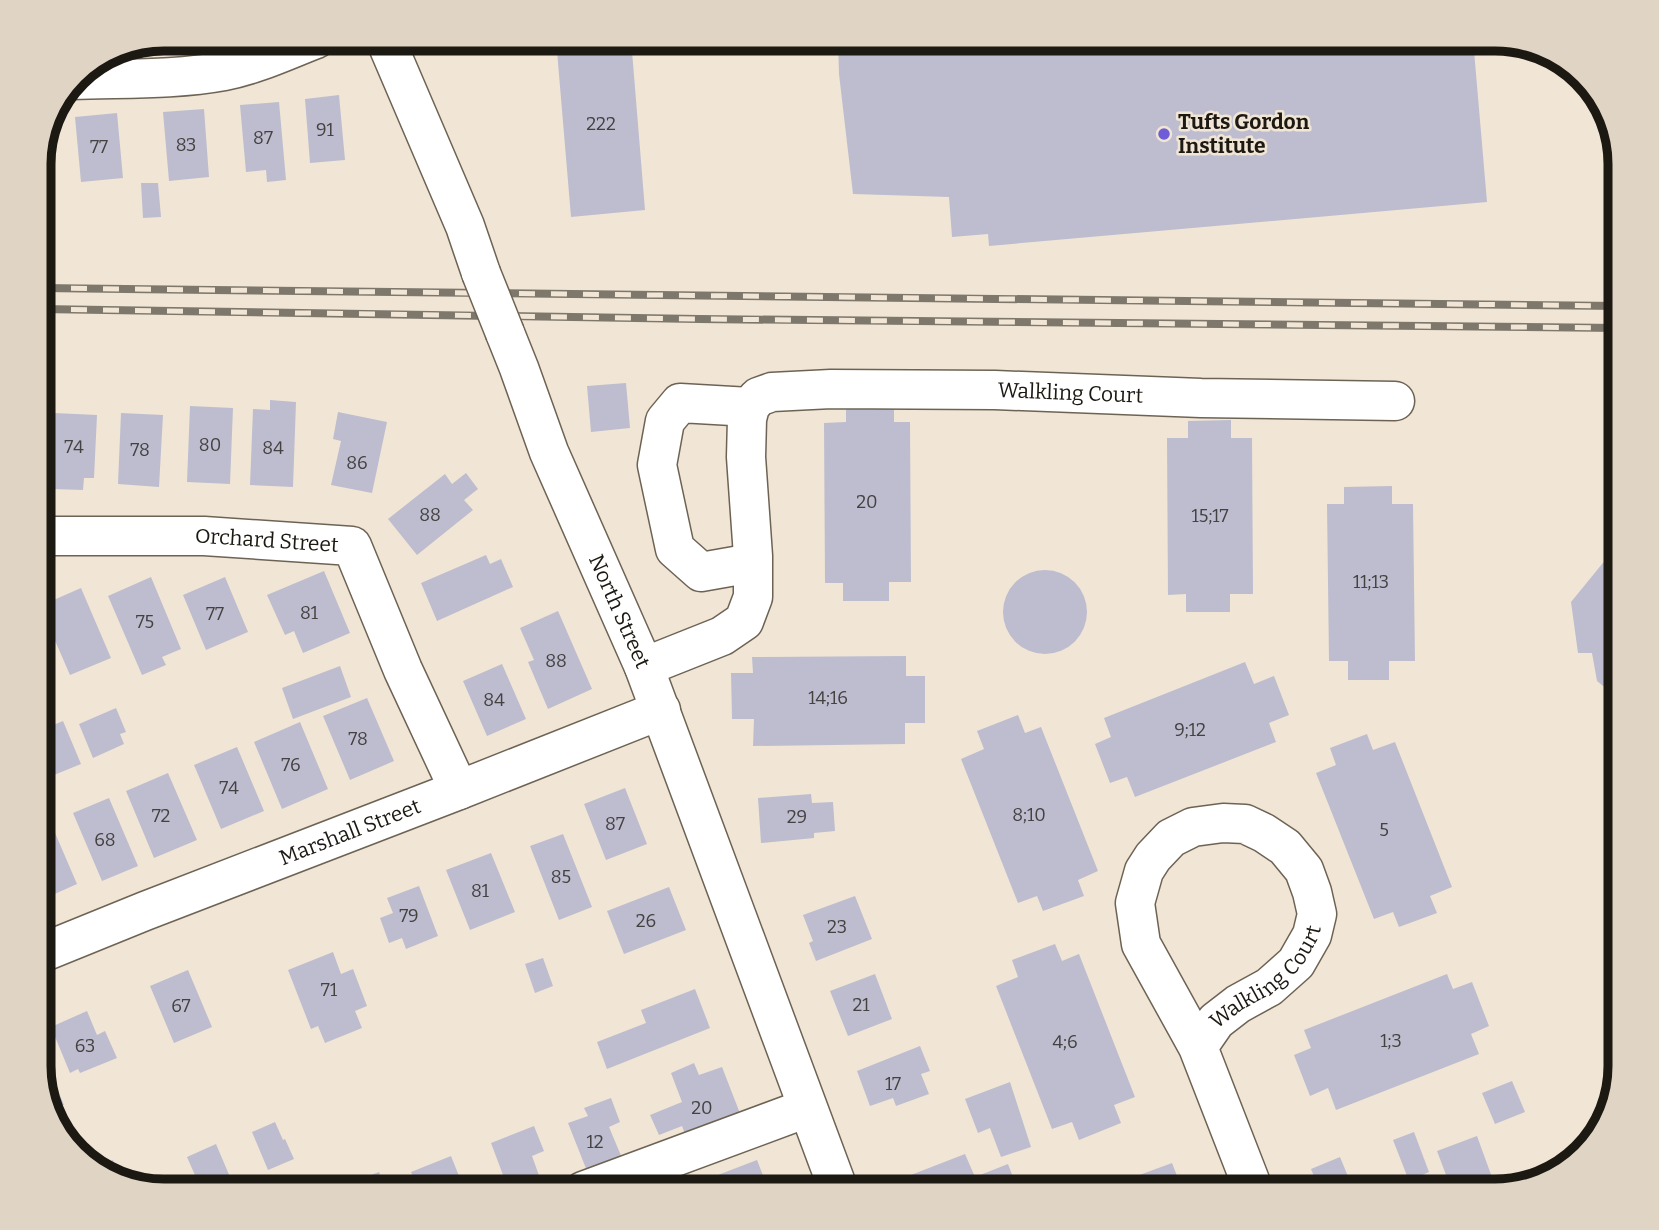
<svg xmlns="http://www.w3.org/2000/svg" width="1659" height="1230" viewBox="0 0 1659 1230" font-family="Bitter,serif">
  <rect width="100%" height="100%" fill="#f1e5d5"/>
  <!-- building -->
  <path fill="#bdbdcf" d="M556,39H631L645,210L571,217Z
    M838,39H1473L1487,202L989,246L988,234L952,237L949,197L853,194L839,74Z
    M339,95L345,160L310,163L305,99Z
    M279,102L286,180L267,182L266,170L246,172L240,105Z
    M204,109L209,177L169,181L163,112Z
    M117,113L123,178L81,182L75,117Z
    M141,183H158L161,217L143,218Z
    M626,383L630,428L591,432L587,386Z
    M270,400L296,402L293,487L250,485L253,409L270,410Z
    M190,406L233,408L230,484L187,482Z
    M894,407V422H910L911,582H889V601H843V583H825L824,423L846,422V408Z
    M338,412L387,422L372,493L331,485L341,441L333,439Z
    M54,413L97,415L94,478H84L83,490L51,489Z
    M121,413L163,415L159,487L118,484Z
    M1231,420V438H1252L1253,594H1230V612H1186V594L1168,595L1167,438H1188V421Z
    M466,473L478,489L464,500L473,510L417,555L388,519L445,474L452,484Z
    M1392,486V504H1413L1415,661H1389V680H1348V661H1329L1327,504H1344V487Z
    M1620,542V700L1597,681L1592,653H1578L1571,602Z
    M486,555L490,564L501,559L513,587L437,621L421,583Z
    M1003 612a42 42 0 1 1 84 0a42 42 0 1 1-84 0Z
    M324,571L350,633L303,653L294,631L285,635L267,595Z
    M151,577L181,649L162,657L166,665L142,675L108,596Z
    M225,577L248,632L206,650L183,595Z
    M81,588L111,658L70,675L40,606Z
    M558,611L592,689L548,709L528,662L534,660L520,628Z
    M906,656V676H925V723H905V744L753,746L754,719H732L731,673H753L752,657Z
    M1245,662L1254,684L1274,676L1289,715L1269,723L1276,742L1135,797L1127,777L1110,783L1095,744L1111,737L1104,718Z
    M502,664L526,719L487,736L463,681Z
    M340,666L351,697L293,719L282,688Z
    M367,698L394,761L350,780L323,716Z
    M116,708L126,732L120,734L124,744L93,758L79,724Z
    M1018,715L1025,733L1041,727L1098,871L1078,880L1084,896L1043,911L1037,896L1018,903L961,759L984,749L977,731Z
    M63,721L81,764L54,775L39,740V731Z
    M300,722L328,789L282,809L254,742Z
    M1367,734L1373,750L1395,742L1452,887L1430,896L1437,913L1399,927L1393,912L1374,919L1316,773L1336,765L1330,748Z
    M237,747L264,811L221,829L194,765Z
    M168,773L197,840L154,858L126,791Z
    M625,788L647,844L606,860L584,804Z
    M811,794L812,803L833,802L835,831L814,833V838L761,843L758,798Z
    M109,798L138,866L102,881L73,813Z
    M43,805L77,884L39,901V807Z
    M563,834L592,907L559,920L530,846Z
    M491,853L515,912L470,930L446,870Z
    M419,886L438,936L406,949L402,938L389,943L380,918L393,913L387,898Z
    M669,887L686,930L624,954L607,911Z
    M855,896L872,939L816,961L809,943L813,941L803,915Z
    M1055,944L1062,961L1079,954L1135,1097L1114,1105L1121,1123L1079,1140L1072,1122L1052,1129L996,986L1018,977L1012,960Z
    M333,952L341,974L353,969L367,1006L355,1011L362,1028L325,1043L318,1026L311,1029L288,970Z
    M543,958L553,986L535,993L525,964Z
    M188,970L212,1027L174,1043L150,986Z
    M875,974L892,1019L848,1036L830,991Z
    M1447,974L1453,989L1472,982L1489,1026L1471,1034L1479,1054L1336,1110L1328,1088L1310,1096L1294,1055L1311,1048L1304,1030Z
    M695,989L710,1028L607,1069L597,1042L646,1023L641,1010Z
    M87,1011L97,1035L105,1031L117,1058L80,1073L78,1069L70,1073L51,1027Z
    M920,1046L930,1071L921,1074L929,1094L896,1106L893,1098L870,1106L857,1071Z
    M694,1063L699,1075L722,1067L743,1121L688,1142L682,1126L659,1135L650,1115L682,1102L671,1073Z
    M1512,1081L1525,1112L1495,1124L1482,1093Z
    M1010,1082L1031,1147L1001,1157L990,1128L978,1133L965,1099Z
    M57,1088L64,1105L49,1111L44,1093Z
    M611,1098L620,1122L609,1127L622,1158L587,1171L568,1123L588,1116L584,1108Z
    M275,1122L283,1140L285,1139L294,1159L268,1170L252,1132Z
    M534,1126L544,1151L532,1156L541,1181L515,1191H509L491,1143Z
    M1414,1132L1429,1172L1409,1181L1393,1140Z
    M1477,1136L1497,1191H1452L1437,1151Z
    M216,1144L230,1177L201,1189L187,1157Z
    M965,1154L975,1177L1008,1164L1016,1185L1000,1191H902L898,1180Z
    M451,1156L461,1181L452,1184L455,1191H419L411,1172Z
    M1340,1157L1354,1191H1320L1311,1169Z
    M113,1160L117,1171L124,1168L129,1180L94,1168Z
    M757,1160L769,1191H700L697,1183Z
    M1172,1163L1183,1191H1096Z
    M379,1172L387,1191H329Z"/>
  <g fill="none" stroke-linecap="round" stroke-linejoin="round">
    <!-- minor casing -->
    <g stroke="#6d6354" stroke-width="41">
      <g id="minor">
        <path d="M385,39L465,226L481,273"/>
        <path d="M73,80C123,78 175,80 224,71C256,65 287,50 316,39"/>
        <path id="s1" d="M505,333L519,368L549,452L644,667L839,1191"/>
        <path d="M750,407L680,403L665,421L657,465L675,549L701,572L752,563"/>
        <path id="s2" d="M39,536H204L352,546L403,670L459,790"/>
        <path id="s3" d="M644,667L722,636L744,621L753,597V556L746,457L747,419L750,407L758,397L772,392L831,389L995,390L1201,398L1395,401"/>
        <path id="s4" d="M39,954L145,911L459,790L661,710"/>
        <path id="s5" d="M1198,1047L1216,1021L1238,1004L1269,987L1296,963L1312,935L1317,914L1312,892L1304,870L1285,847L1264,833L1245,824L1223,823L1193,827L1171,838L1153,857L1144,871L1135,903L1141,944L1198,1047L1254,1191"/>
        <path d="M583,1191L807,1108"/>
      </g>
    </g>
    <!-- minor -->
    <use href="#minor" stroke="#fff" stroke-width="38"/>
    <!-- rail casing -->
    <g stroke="#7e776c" stroke-width="8">
      <path id="rail" d="M39,288L1620,306
        M39,309L699,319L1620,328"/>
    </g>
    <!-- rail -->
    <use href="#rail" stroke="#f1e5d5" stroke-width="5" stroke-dasharray="16" stroke-linecap="butt"/>
    <!-- minor-bridge casing -->
    <g stroke="#6d6354" stroke-width="41" stroke-linecap="butt">
      <path id="minor-bridge" d="M481,273L505,333"/>
    </g>
    <!-- minor-bridge -->
    <use href="#minor-bridge" stroke="#fff" stroke-width="38"/>
  </g>
  <!-- markers -->
  <circle fill="#6f5dd7" stroke="#f1e5d5" stroke-width="2.5" cx="1164" cy="134" r="7"/>
  <g text-anchor="middle" dominant-baseline="central" stroke-width="5" stroke-linejoin="round" paint-order="stroke">
    <!-- number labels -->
    <g font-size="18" fill="#444141">
      <text x="601" y="124">222</text>
      <text x="325" y="130">91</text>
      <text x="263" y="138">87</text>
      <text x="186" y="145">83</text>
      <text x="99" y="147">77</text>
      <text x="210" y="445">80</text>
      <text x="74" y="447">74</text>
      <text x="273" y="448">84</text>
      <text x="140" y="450">78</text>
      <text x="357" y="463">86</text>
      <text x="867" y="502">20</text>
      <text x="430" y="515">88</text>
      <text x="1210" y="516">15;17</text>
      <text x="1371" y="582">11;13</text>
      <text x="309" y="613">81</text>
      <text x="215" y="614">77</text>
      <text x="145" y="622">75</text>
      <text x="556" y="661">88</text>
      <text x="828" y="698">14;16</text>
      <text x="494" y="700">84</text>
      <text x="1190" y="730">9;12</text>
      <text x="358" y="739">78</text>
      <text x="291" y="765">76</text>
      <text x="229" y="788">74</text>
      <text x="1029" y="815">8;10</text>
      <text x="161" y="816">72</text>
      <text x="797" y="817">29</text>
      <text x="615" y="824">87</text>
      <text x="1384" y="830">5</text>
      <text x="105" y="840">68</text>
      <text x="561" y="877">85</text>
      <text x="480" y="891">81</text>
      <text x="409" y="916">79</text>
      <text x="646" y="921">26</text>
      <text x="837" y="927">23</text>
      <text x="329" y="990">71</text>
      <text x="861" y="1005">21</text>
      <text x="181" y="1006">67</text>
      <text x="1391" y="1041">1;3</text>
      <text x="1065" y="1042">4;6</text>
      <text x="85" y="1046">63</text>
      <text x="893" y="1084">17</text>
      <text x="702" y="1108">20</text>
      <text x="595" y="1142">12</text>
    </g>
    <!-- poi labels -->
    <g font-size="21" font-weight="bold" fill="#1c1812" stroke="#f1e5d5" text-anchor="start">
      <text x="1178" y="122">Tufts Gordon<tspan x="1178" dy="24">Institute</tspan></text>
    </g>
    <!-- street labels -->
    <g font-size="21" fill="#1c1812" stroke="#f1e5d5">
      <text stroke="none"><textPath href="#s3" startOffset="653">Walkling Court</textPath></text>
      <text stroke="none"><textPath href="#s2" startOffset="228">Orchard Street</textPath></text>
      <text stroke="none"><textPath href="#s1" startOffset="301">North Street</textPath></text>
      <text stroke="none"><textPath href="#s4" startOffset="334">Marshall Street</textPath></text>
      <text stroke="none"><textPath href="#s5" startOffset="100">Walkling Court</textPath></text>
    </g>
  </g>
  <!-- crop -->
  <path d="M0 0H1659V1230H0ZM164 51H1495A113 113 0 0 1 1608 164V1066A113 113 0 0 1 1495 1179H164A113 113 0 0 1 51 1066V164A113 113 0 0 1 164 51Z" fill="#e0d5c5" fill-rule="evenodd"/>
  <path fill="none" stroke="#1c1812" stroke-width="9" d="M164 51H1495A113 113 0 0 1 1608 164V1066A113 113 0 0 1 1495 1179H164A113 113 0 0 1 51 1066V164A113 113 0 0 1 164 51Z"/>
</svg>
